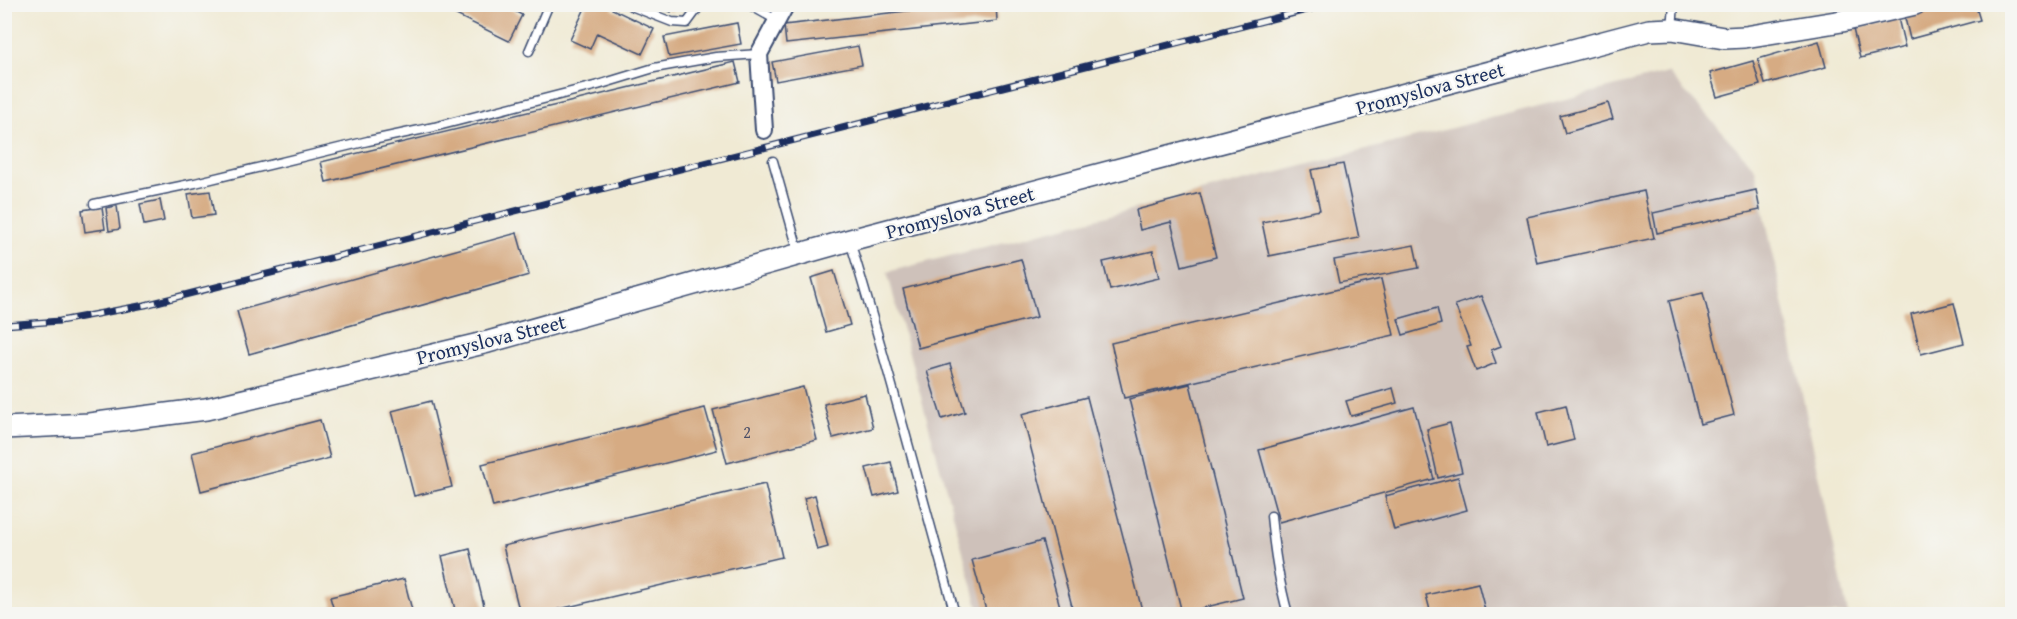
<svg xmlns="http://www.w3.org/2000/svg" width="2017" height="619" viewBox="0 0 2017 619" font-family="'Gentium Book Plus',serif">
  <rect width="100%" height="100%" fill="#f6f6f2"/>
  <filter id="ink" filterUnits="userSpaceOnUse"><feTurbulence type="fractalNoise" baseFrequency=".0167" numOctaves="2"/><feDisplacementMap in="SourceGraphic" scale="12" xChannelSelector="R" yChannelSelector="G"/><feConvolveMatrix kernelMatrix="1 2 1 2 8 2 1 2 1" color-interpolation-filters="sRGB"/></filter>
  <filter id="wash" filterUnits="userSpaceOnUse"><feTurbulence type="fractalNoise" baseFrequency=".008" numOctaves="4" result="noise"/><feDisplacementMap in="SourceGraphic" scale="24" xChannelSelector="R" yChannelSelector="G"/><feGaussianBlur stdDeviation="1.35" result="paint"/><feColorMatrix in="noise" values="0 0 0 0 0 0 0 0 0 0 0 0 0 0 0 0 0 1.4 0 .05"/><feComposite in="paint" operator="in"/></filter>
  <g filter="url(#wash)">
    <rect width="100%" height="100%" fill="#f0ead4"/>
    <!-- industrial -->
    <path fill="#cec1ba" d="M1668,73L1755,168L1848,614H980L887,272Z"/>
    <g id="blocks">
      <!-- building -->
      <path fill="#d6ab83" d="M456,4H501L522,15L509,41L452,13Z
        M587,4H614L612,9L654,29L642,54L597,33L590,49L570,40Z
        M655,4H674L671,12Z
        M968,4H996L997,21L786,44L784,25Z
        M1940,4H1975L1980,20L1910,39L1904,14Z
        M1898,18L1905,47L1860,58L1853,29Z
        M737,23L741,44L669,57L664,37Z
        M1819,41L1826,67L1765,84L1758,59Z
        M858,46L862,65L776,81L772,62Z
        M1753,61L1760,85L1717,97L1710,73Z
        M735,62L740,82L326,182L321,162Z
        M1608,103L1613,119L1565,133L1560,116Z
        M1343,164L1359,238L1269,256L1262,222L1320,210L1311,170Z
        M1756,190L1760,210L1657,233L1653,213Z
        M210,191L214,215L192,218L188,194Z
        M1644,191L1654,238L1537,263L1527,217Z
        M1200,193L1216,257L1182,266L1171,222L1140,230L1136,210Z
        M160,200L164,221L144,225L140,204Z
        M117,206L120,229L109,231L106,208Z
        M102,207L105,229L85,232L82,210Z
        M517,233L529,275L249,354L237,311Z
        M1414,245L1419,268L1339,283L1334,260Z
        M1153,251L1159,278L1110,290L1103,262Z
        M1021,259L1037,317L918,348L903,289Z
        M834,271L850,325L826,332L811,278Z
        M1381,279L1394,335L1124,398L1111,343Z
        M1703,293L1734,415L1700,424L1669,301Z
        M1481,296L1501,346L1491,350L1496,363L1476,371L1467,347L1471,346L1455,305Z
        M1954,303L1964,343L1921,354L1911,314Z
        M1437,308L1441,324L1403,335L1398,319Z
        M950,364L965,412L942,419L927,371Z
        M1190,384L1243,598L1182,613L1129,399Z
        M803,387L817,440L727,463L713,410Z
        M1393,388L1397,403L1351,416L1346,401Z
        M865,394L873,428L833,438L824,404Z
        M1087,397L1143,614H1074L1022,414Z
        M431,401L452,487L414,496L392,411Z
        M1566,405L1574,440L1546,447L1538,412Z
        M1414,407L1434,479L1279,522L1259,450Z
        M705,408L717,450L493,507L482,464Z
        M320,420L330,458L201,491L192,453Z
        M1450,423L1462,472L1438,478L1427,429Z
        M891,462L898,491L874,497L866,468Z
        M1458,477L1467,510L1394,530L1385,496Z
        M765,484L782,557L538,614H520L503,546Z
        M815,495L828,547L817,550L804,498Z
        M1042,541L1062,614H987L972,560Z
        M470,549L486,614H456L442,556Z
        M404,579L413,614H335L330,597Z
        M1478,583L1486,614H1431L1426,595Z"/>
    </g>
  </g>
  <g filter="url(#ink)">
    <use href="#blocks" fill-opacity="0" stroke="#3b4b70" stroke-width="1.5"/>
    <g fill="none" stroke-linecap="round" stroke-linejoin="round">
      <!-- service casing -->
      <g stroke="#3b4b70" stroke-width="11">
        <path id="service" d="M748,4L778,21
          M631,6L672,22L687,23L701,4
          M1672,29L1674,4
          M529,51L549,4
          M773,161L799,253
          M94,204L195,183L368,141L434,127L598,85L654,68L716,57L759,54
          M850,241C888,365 920,490 955,614
          M1271,516C1274,549 1279,582 1288,614"/>
      </g>
      <!-- minor casing -->
      <g stroke="#3b4b70" stroke-width="20">
        <path id="minor" d="M764,130L759,54L786,4"/>
      </g>
      <!-- tertiary casing -->
      <g stroke="#3b4b70" stroke-width="24">
        <path id="tertiary" d="M4,428L89,424L206,409L488,342L850,240L1649,30L1672,29L1724,38L1745,37L1842,21L1915,4"/>
      </g>
      <!-- service -->
      <use href="#service" stroke="#fff" stroke-width="8"/>
      <!-- minor -->
      <use href="#minor" stroke="#fff" stroke-width="16"/>
      <!-- tertiary -->
      <use href="#tertiary" stroke="#fff" stroke-width="21"/>
      <!-- rail casing -->
      <g stroke="#1b2f5e" stroke-width="7">
        <path id="rail" d="M4,325L60,321L145,305L1330,4"/>
      </g>
      <!-- rail -->
      <use href="#rail" stroke="#f6f6f2" stroke-width="4.5" stroke-dasharray="14" stroke-linecap="butt"/>
    </g>
  </g>
  <g text-anchor="middle" dominant-baseline="central" stroke-width="4.5" stroke-linejoin="round" paint-order="stroke">
    <!-- number labels -->
    <g font-size="16" fill="#4a4e67">
      <text x="747" y="432">2</text>
    </g>
    <!-- street labels -->
    <g font-size="20" fill="#1b2f5e" stroke="#f6f6f2">
      <text transform="translate(1430 88) rotate(-15)">Promyslova Street</text>
      <text transform="translate(960 212) rotate(-15)">Promyslova Street</text>
      <text transform="translate(491 339) rotate(-14)">Promyslova Street</text>
    </g>
  </g>
  <!-- margin -->
  <rect width="2017" height="619" fill="none" stroke="#f6f6f2" stroke-width="24"/>
</svg>
